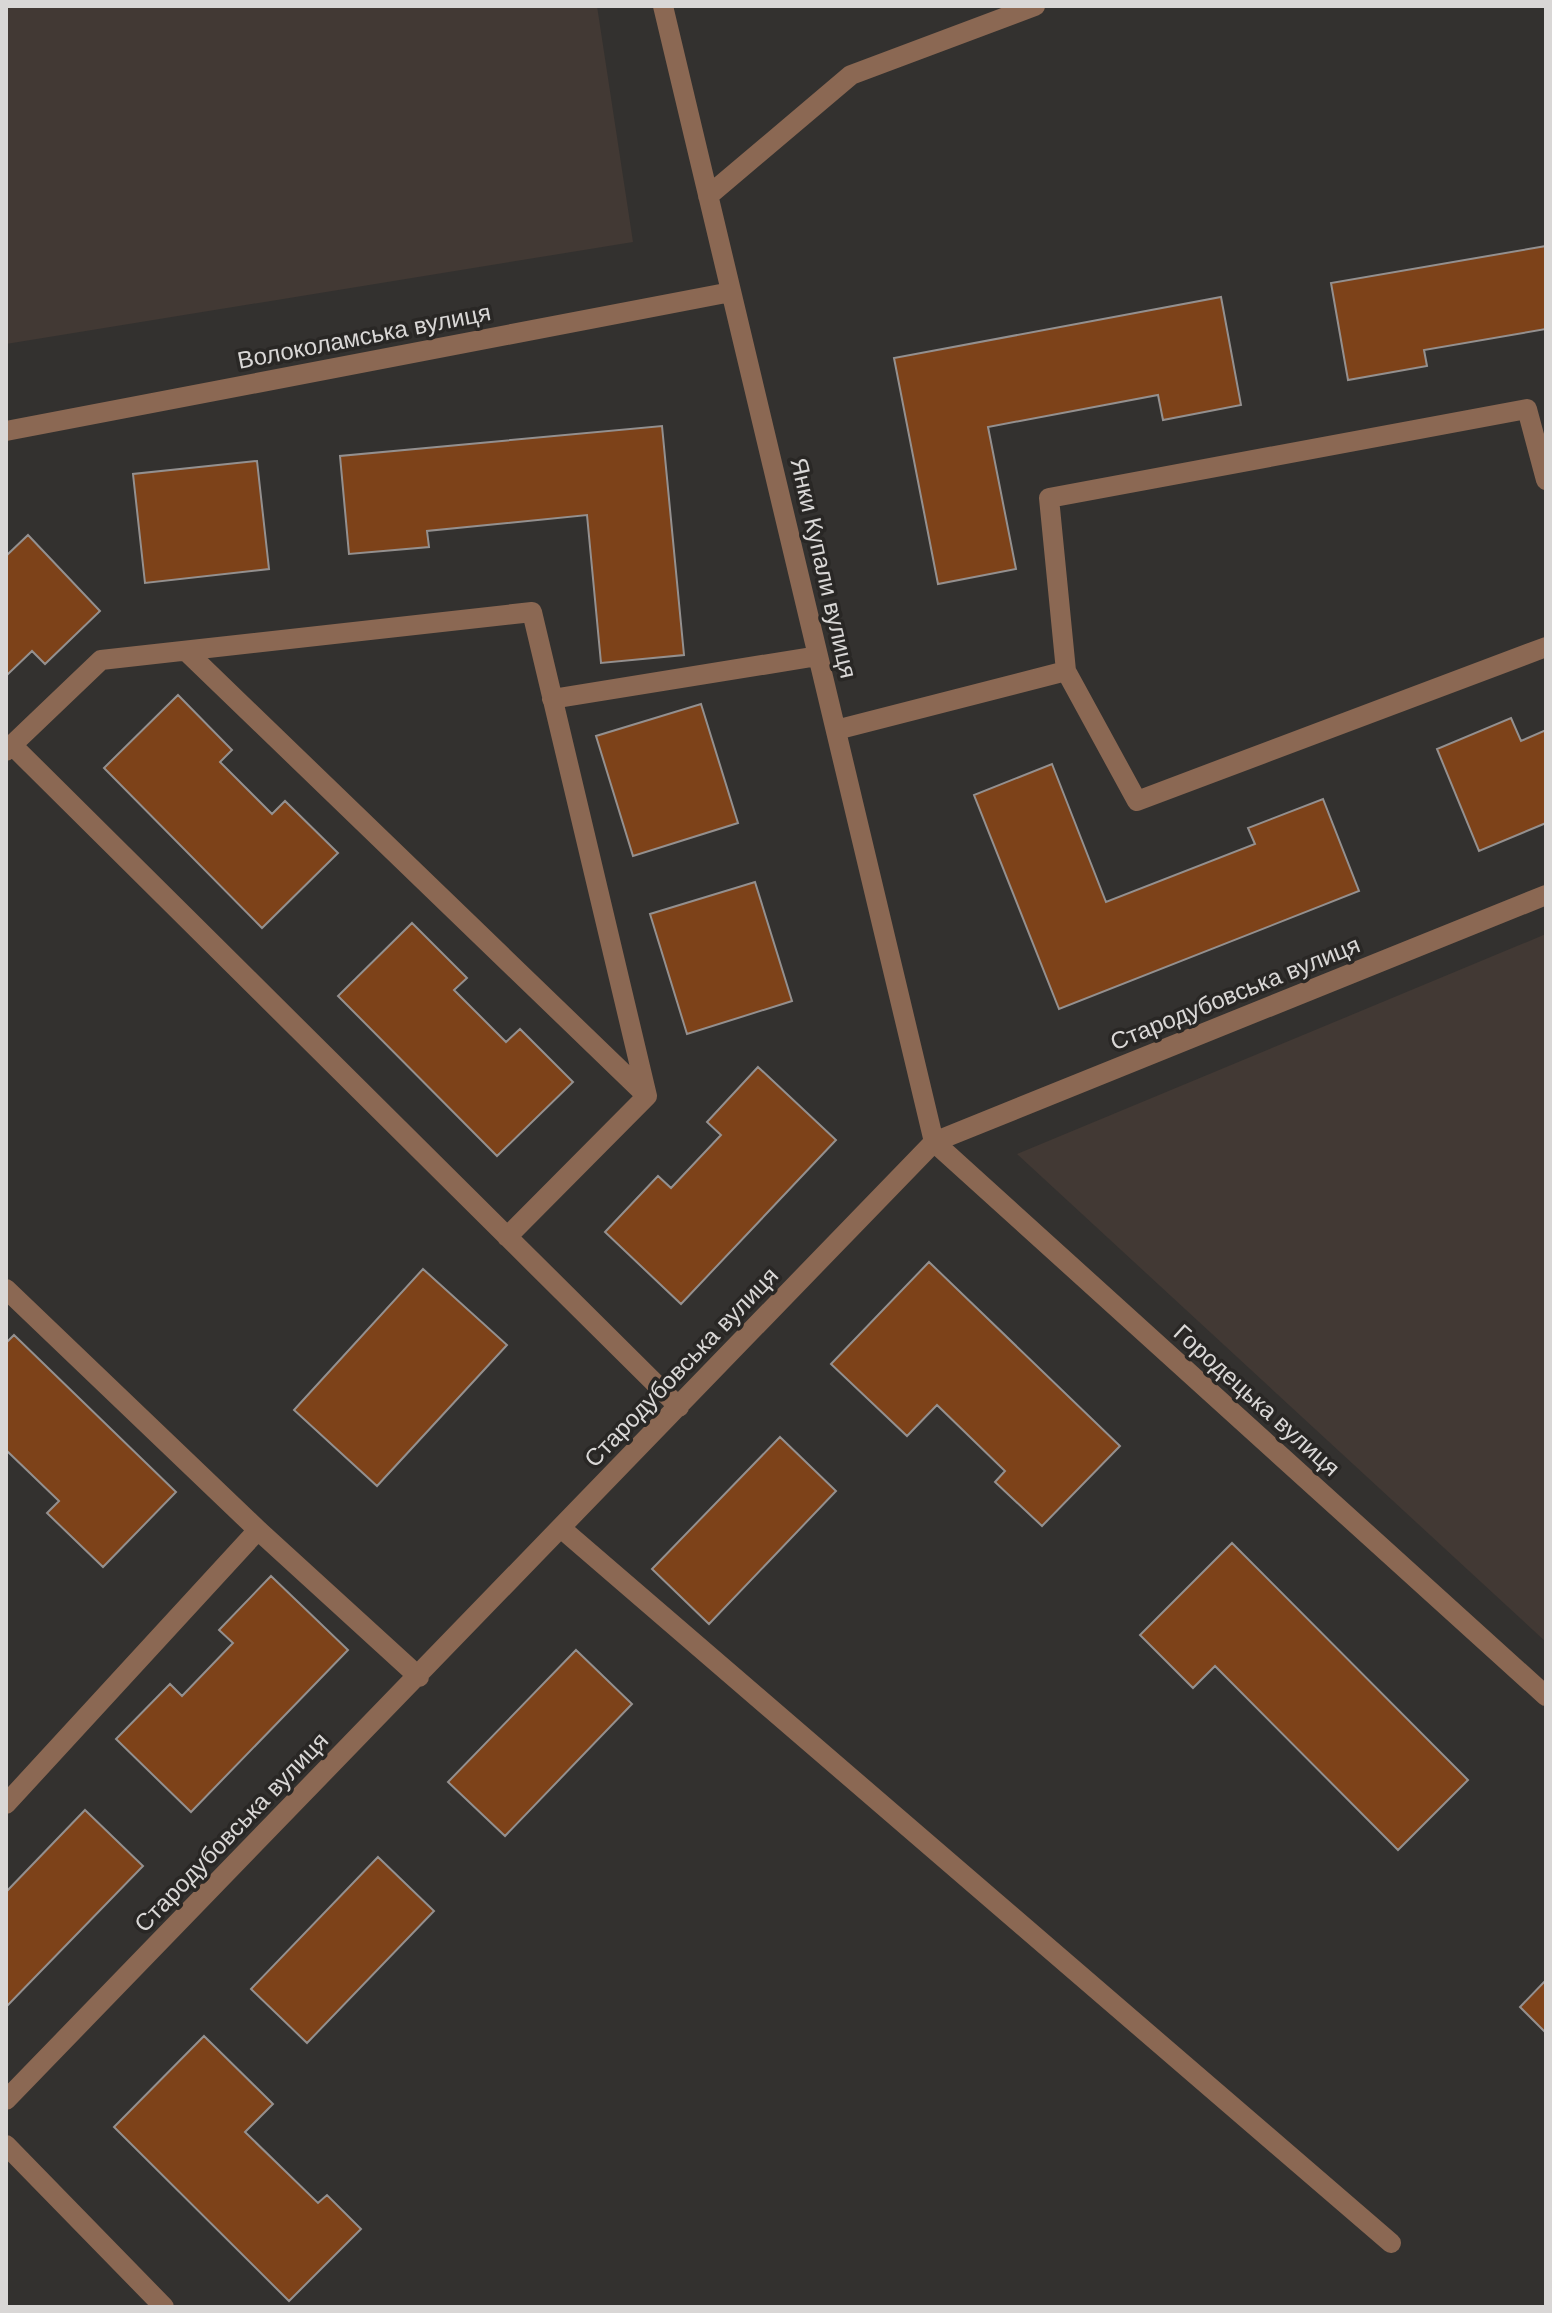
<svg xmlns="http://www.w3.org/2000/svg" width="1552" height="2313" viewBox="0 0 1552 2313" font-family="Arial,sans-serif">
  <rect width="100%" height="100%" fill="#33312f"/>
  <!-- built -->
  <path fill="#423934" d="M6,6H597L633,242L6,344Z
    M1546,934V1642L1017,1154Z"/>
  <!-- building -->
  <path fill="#7d4219" stroke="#94908f" stroke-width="2" d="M1546,246V329L1424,350L1427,366L1348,380L1331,283Z
    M1221,297L1241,405L1163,420L1158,395L988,427L1016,569L938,584L894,358Z
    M662,426L684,655L601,663L587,515L427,531L429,547L349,554L340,456Z
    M257,461L269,569L145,583L133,474Z
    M28,535L100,611L45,664L32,651L6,676V556Z
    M178,695L232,750L220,762L272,814L285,801L338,853L262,928L104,768Z
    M701,704L738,823L633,856L596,736Z
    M1511,718L1521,741L1546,730V823L1479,851L1437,749Z
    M1052,764L1106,902L1255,844L1248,828L1323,799L1359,891L1059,1009L974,795Z
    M755,882L792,1001L687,1034L650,914Z
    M412,923L467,978L454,990L506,1042L520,1029L573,1082L497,1156L338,996Z
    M758,1067L836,1140L681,1304L605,1232L658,1176L671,1188L721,1135L707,1122Z
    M929,1262L1120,1446L1042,1526L995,1482L1005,1471L937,1405L907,1436L831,1364Z
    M423,1269L507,1345L377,1486L294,1410Z
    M14,1335L176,1492L103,1567L47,1513L59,1501L6,1450V1343Z
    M780,1437L836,1491L709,1624L652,1569Z
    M1232,1543L1468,1780L1398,1850L1215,1666L1193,1688L1140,1635Z
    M271,1576L348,1650L191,1812L116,1739L170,1684L182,1696L233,1643L219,1630Z
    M576,1650L632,1704L505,1836L448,1782Z
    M85,1810L143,1866L6,2007V1892Z
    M378,1857L434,1911L307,2043L251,1989Z
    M1546,1980V2033L1520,2007Z
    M204,2036L273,2104L245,2132L318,2203L327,2195L361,2229L289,2301L114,2127Z"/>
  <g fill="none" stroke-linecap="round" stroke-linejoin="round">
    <!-- minor -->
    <path stroke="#8b6853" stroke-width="20" d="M663,6L934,1142
      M708,196L851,75L1035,6
      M6,431L731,292
      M1546,480L1527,409L1049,498L1066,671L1137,801L1546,647
      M552,699L818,656
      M836,730L1066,671
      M12,745L101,660L532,612L647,1096L186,651
      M6,751L12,745L679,1407
      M934,1142L1546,1696
      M507,1237L647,1096
      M6,1289L258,1530
      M562,1529L1391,2243
      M6,1804L258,1530L419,1677
      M6,2100L934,1142L1546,895
      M6,2145L164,2307"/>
  </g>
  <g text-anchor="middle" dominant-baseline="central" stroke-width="7" stroke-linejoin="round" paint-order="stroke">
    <!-- street labels -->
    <g font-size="24" fill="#d9d7d6" stroke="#292725">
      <text transform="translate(364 336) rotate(-11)">Волоколамська вулиця</text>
      <text transform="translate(824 568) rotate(77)">Янки Купали вулиця</text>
      <text transform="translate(1235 993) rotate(-22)">Стародубовська вулиця</text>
      <text transform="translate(681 1367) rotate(-46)">Стародубовська вулиця</text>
      <text transform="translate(1257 1400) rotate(42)">Городецька вулиця</text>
      <text transform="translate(231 1832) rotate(-46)">Стародубовська вулиця</text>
    </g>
  </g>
  <!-- border -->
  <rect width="1552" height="2313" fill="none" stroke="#d9d7d6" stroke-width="16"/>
</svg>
